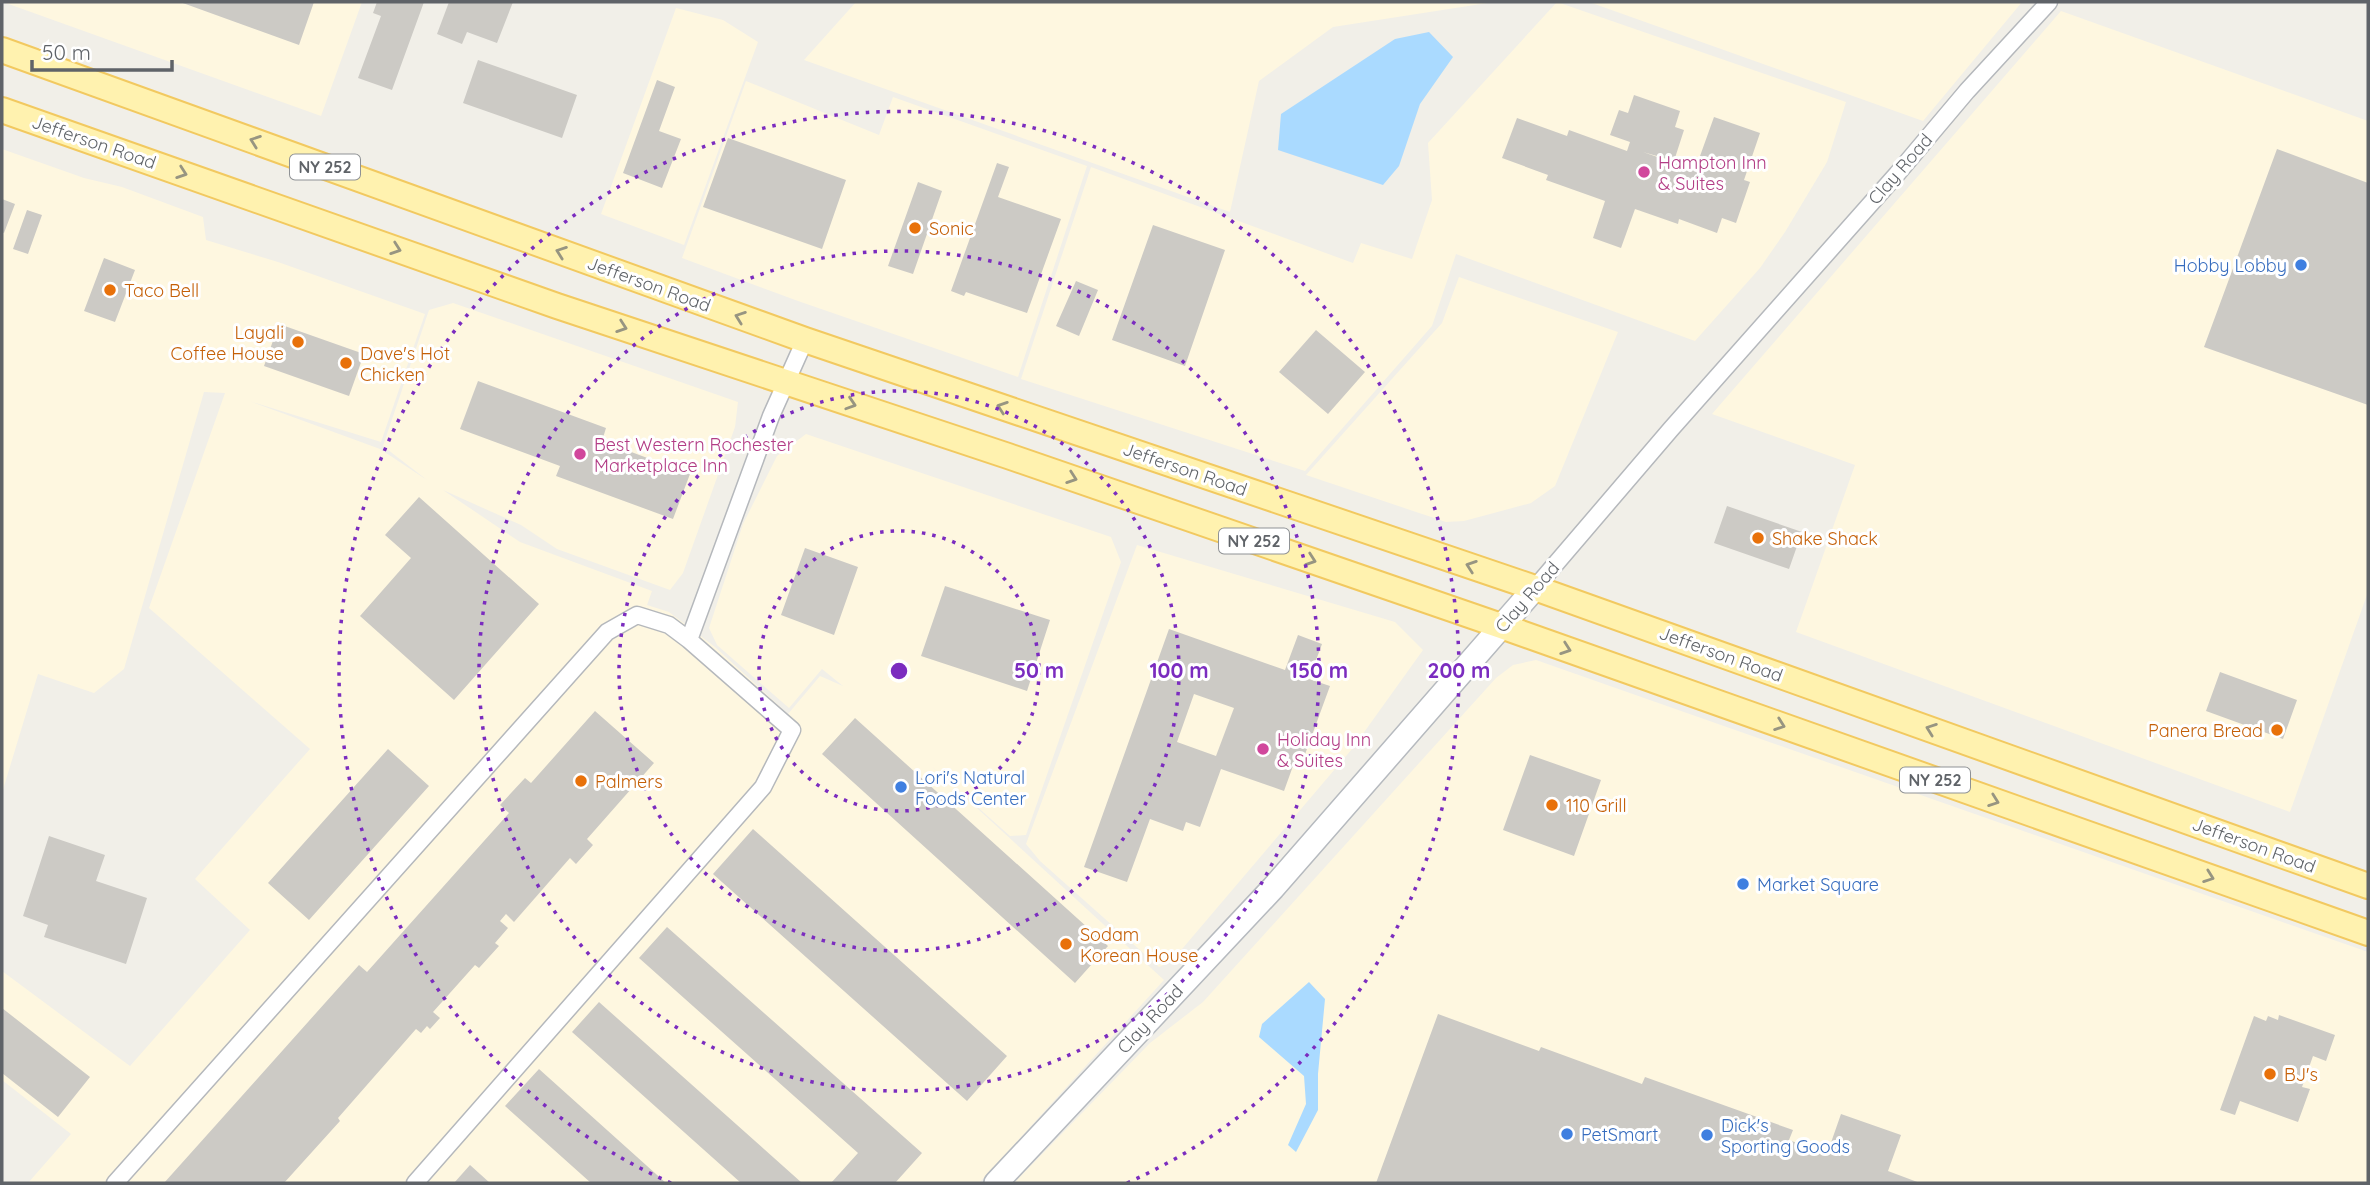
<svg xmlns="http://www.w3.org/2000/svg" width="2370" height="1185" viewBox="0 0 2370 1185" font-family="Quicksand,sans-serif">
  <rect width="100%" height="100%" fill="#f1efe8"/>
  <!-- commercial -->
  <path fill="#fef7e0" d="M3,2H362L321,116Z
    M856,2H1494L1333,27L1259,81L1230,212L804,60Z
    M1557,2L1846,102L1827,162L1785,232L1760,268L1695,341L1456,254L1432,326L1305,471L1021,379L1091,167L1353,263L1361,243L1412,259L1432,200L1428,143Z
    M1589,2H2022L1923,121Z
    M676,8L723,20L758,42L684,245L601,214Z
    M2061,11L2368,121V592L2290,812L1796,632L1855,465L1712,414Z
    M746,81L879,135L893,97L1087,166L1018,377L798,301L682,258Z
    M2,149L84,178L122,187L203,217L206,240L278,262L425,314L381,442L249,401L380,449L427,480L383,446L429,310L453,303L738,402L735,427L683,573L670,590L557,549L521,525L443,490L520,542L652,591L647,605L669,612L715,647L788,714L820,676L843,686L822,669L789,708L717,645L709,628L743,524L777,456L806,434L1111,537L1121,562L1026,835L1010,836L929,764L1164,980L979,1183H28L71,1134L2,1080V971L130,1066L250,930L195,879L310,749L149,608L225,393L204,392L124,669L94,693L38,674L2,793Z
    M1459,277L1618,332L1555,486L1531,503L1464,521L1446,522L1306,475L1442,323Z
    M1137,545L1395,622L1423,650L1352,749L1171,962L1159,967L1040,861L1026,844Z
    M1536,660L2368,952V1183H1014L1150,1043L1203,1002L1496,678L1513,665Z"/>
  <!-- water -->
  <path fill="#aadaff" d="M1429,32L1453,57L1420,104L1399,166L1383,185L1278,150L1281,114L1395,39Z
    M1309,982L1325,999L1318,1074V1110L1296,1152L1288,1145L1306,1104L1304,1076L1259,1037L1262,1024Z"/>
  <!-- building -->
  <path fill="#cccac5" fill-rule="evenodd" d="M180,2H314L299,45Z
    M377,2H424L392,90L358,78L381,16L373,13Z
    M449,2H513L497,43L467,32L462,44L437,34Z
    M478,60L577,95L562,138L463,103Z
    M657,80L675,87L659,131L681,139L662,188L623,173Z
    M1634,95L1680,111L1675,127L1684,130L1674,161L1643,152L1695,170L1714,117L1760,133L1744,180L1750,182L1736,223L1722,218L1717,233L1679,219L1678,224L1635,209L1621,248L1593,238L1605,201L1546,180L1548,175L1502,158L1517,118L1567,136L1569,130L1627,151L1630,142L1610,135L1619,110L1628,113Z
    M728,138L846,180L822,249L703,207Z
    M2277,149L2368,183V405L2204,347Z
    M997,163L1009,167L998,197L1061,219L1027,313L966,292L964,296L951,291Z
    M918,182L942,191L913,274L888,266Z
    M2,199L15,204L4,233L2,232Z
    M27,210L42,215L28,254L13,249Z
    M1153,225L1225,250L1185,366L1112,340Z
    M104,258L135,270L115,322L84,311Z
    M1076,281L1098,290L1079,336L1056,326Z
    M279,324L364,354L349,396L264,366Z
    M1316,330L1365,372L1328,414L1279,372Z
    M478,381L606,428L602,441L690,474L673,519L556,476L560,466L460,429Z
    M419,497L539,604L454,700L360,616L411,558L385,535Z
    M1727,506L1802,532L1789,569L1714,543Z
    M805,548L858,567L834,635L781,615Z
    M945,586L1050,620L1027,691L921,656Z
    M1169,629L1285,670L1298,635L1322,644L1309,679L1330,686L1300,768L1293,766L1284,791L1221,769L1200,827L1186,822L1183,831L1150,819L1127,882L1084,867ZM1194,694L1234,708L1216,756L1177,742Z
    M2220,672L2297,700L2283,739L2206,711Z
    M595,711L654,763L587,839L593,845L576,864L570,858L514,922L506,914L500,921L508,928L495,943L499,946L479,968L475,965L433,1012L440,1018L430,1029L427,1026L421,1033L416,1029L338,1118L340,1121L284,1183H164L359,965L367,972L509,813L500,805L525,778L531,783Z
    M855,718L1108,946L1075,983L822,754Z
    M388,749L429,786L309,920L268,883Z
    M1530,755L1601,780L1574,856L1503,830Z
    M753,829L1007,1056L967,1101L713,874Z
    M49,836L105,855L96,881L147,898L126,964L44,937L48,925L23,916Z
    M667,927L922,1153L895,1183H831L858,1153L639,958Z
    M599,1002L802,1183H741L572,1032Z
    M2,1008L90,1077L58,1117L2,1073Z
    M1438,1014L1539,1051L1541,1047L1642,1084L1645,1077L1793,1130L1789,1140L1827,1154L1841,1114L1901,1135L1888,1171L1920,1183H1376Z
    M2279,1015L2335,1035L2326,1061L2313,1056L2302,1087L2310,1089L2298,1122L2240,1101L2235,1115L2220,1110L2254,1016L2266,1021L2268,1016L2278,1020Z
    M539,1069L666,1183H591L505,1106Z
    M470,1165L490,1183H454Z"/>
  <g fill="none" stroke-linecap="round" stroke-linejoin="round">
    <!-- street casing -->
    <g stroke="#b5b8bc" stroke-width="19">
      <path id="street" d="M1535,588L1671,429L1897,174L1967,91L2049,2
        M115,1183L607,632L637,615L669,625L689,640
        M415,1183L763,787L792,730L689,640L771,416L805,340"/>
    </g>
    <!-- secondary casing -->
    <g stroke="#b6babf" stroke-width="26">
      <path id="secondary" d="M996,1183L1273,888L1535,588"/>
    </g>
    <!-- primary casing -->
    <g stroke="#f2c960" stroke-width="28">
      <path id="primary" d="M2,50L805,340L1535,588L2368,886
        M2,110L557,306L1008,456L1501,626L2368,933"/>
    </g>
    <!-- street -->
    <use href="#street" stroke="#fff" stroke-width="16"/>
    <!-- secondary -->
    <use href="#secondary" stroke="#fff" stroke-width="23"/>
    <!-- primary -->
    <use href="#primary" stroke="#fff2af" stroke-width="24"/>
  </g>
  <!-- one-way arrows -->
  <defs><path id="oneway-chevron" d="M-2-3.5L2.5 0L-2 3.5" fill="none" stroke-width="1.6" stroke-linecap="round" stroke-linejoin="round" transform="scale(1.75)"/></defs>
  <g stroke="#979581">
    <use href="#oneway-chevron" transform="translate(255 141) rotate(-160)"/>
    <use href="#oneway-chevron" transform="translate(182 173) rotate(19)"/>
    <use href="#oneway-chevron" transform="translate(396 249) rotate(19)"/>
    <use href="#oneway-chevron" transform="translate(561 252) rotate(-160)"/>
    <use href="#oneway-chevron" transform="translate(740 317) rotate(-160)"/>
    <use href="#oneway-chevron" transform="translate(622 327) rotate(19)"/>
    <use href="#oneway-chevron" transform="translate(851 404) rotate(18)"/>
    <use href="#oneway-chevron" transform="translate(1002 407) rotate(-161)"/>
    <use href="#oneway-chevron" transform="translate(1072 478) rotate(19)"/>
    <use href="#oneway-chevron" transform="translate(1311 560) rotate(19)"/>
    <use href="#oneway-chevron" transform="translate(1471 566) rotate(-161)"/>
    <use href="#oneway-chevron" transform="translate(1566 649) rotate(19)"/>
    <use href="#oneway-chevron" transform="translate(1780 725) rotate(20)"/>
    <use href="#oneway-chevron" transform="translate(1931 729) rotate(-160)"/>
    <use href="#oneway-chevron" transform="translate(1994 801) rotate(20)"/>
    <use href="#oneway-chevron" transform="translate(2209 877) rotate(20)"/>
  </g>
  <!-- distance rings -->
  <g fill="none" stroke="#7b2cbf" stroke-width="3.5" stroke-dasharray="3.5 7">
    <circle cx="899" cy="671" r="140"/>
    <circle cx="899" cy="671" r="280"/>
    <circle cx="899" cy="671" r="420"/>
    <path d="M671 1183A560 560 0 1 1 1127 1183"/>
  </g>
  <!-- markers -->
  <g fill="#d1479c" stroke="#fff" stroke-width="2.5">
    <circle cx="1644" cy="172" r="7"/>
    <circle cx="580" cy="454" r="7"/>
    <circle cx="1263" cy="749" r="7"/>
  </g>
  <g fill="#e8710a" stroke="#fff" stroke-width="2.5">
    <circle cx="915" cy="228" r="7"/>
    <circle cx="110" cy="290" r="7"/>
    <circle cx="298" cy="342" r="7"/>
    <circle cx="346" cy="363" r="7"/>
    <circle cx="1758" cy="538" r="7"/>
    <circle cx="2277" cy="730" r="7"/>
    <circle cx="581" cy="781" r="7"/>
    <circle cx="1552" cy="805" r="7"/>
    <circle cx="1066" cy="944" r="7"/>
    <circle cx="2270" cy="1074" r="7"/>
  </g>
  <g fill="#3f7fe0" stroke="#fff" stroke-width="2.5">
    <circle cx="2301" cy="265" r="7"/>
    <circle cx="901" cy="787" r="7"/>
    <circle cx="1743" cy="884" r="7"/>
    <circle cx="1567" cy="1134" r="7"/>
    <circle cx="1707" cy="1135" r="7"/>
  </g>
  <g text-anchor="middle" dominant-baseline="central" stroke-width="6" stroke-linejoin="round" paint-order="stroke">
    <!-- shield labels -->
    <g fill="#fff" stroke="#8f9295" stroke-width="2">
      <rect x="290" y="154.5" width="70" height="25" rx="5"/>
      <rect x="1219" y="528.5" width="70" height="25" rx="5"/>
      <rect x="1900" y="767.5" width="70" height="25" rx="5"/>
    </g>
    <g font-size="16" font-weight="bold" fill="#5f6368">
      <text x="325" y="167">NY 252</text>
      <text x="1254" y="541">NY 252</text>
      <text x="1935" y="780">NY 252</text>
    </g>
    <!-- street labels -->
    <g font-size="18" fill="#5f6368" stroke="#fff">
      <text transform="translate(94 142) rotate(19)">Jefferson Road</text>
      <text transform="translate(1900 169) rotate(-49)">Clay Road</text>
      <text transform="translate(649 284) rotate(20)">Jefferson Road</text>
      <text transform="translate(1185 469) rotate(19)">Jefferson Road</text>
      <text transform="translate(1527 597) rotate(-49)">Clay Road</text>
      <text transform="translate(1721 654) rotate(20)">Jefferson Road</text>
      <text transform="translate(2254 845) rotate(20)">Jefferson Road</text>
      <text transform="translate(1150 1019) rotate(-47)">Clay Road</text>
    </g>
    <!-- hotel labels -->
    <g font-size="18" fill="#b23c85" stroke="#fff" text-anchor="start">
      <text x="1658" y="162">Hampton Inn<tspan x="1658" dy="21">&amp; Suites</tspan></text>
      <text x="594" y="444">Best Western Rochester<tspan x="594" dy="21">Marketplace Inn</tspan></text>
      <text x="1277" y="739">Holiday Inn<tspan x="1277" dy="21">&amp; Suites</tspan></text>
    </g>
    <!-- food labels -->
    <g font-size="18" fill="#c56008" stroke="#fff" text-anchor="start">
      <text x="929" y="228">Sonic</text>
      <text x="124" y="290">Taco Bell</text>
      <text x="284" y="332" text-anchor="end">Layali<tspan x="284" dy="21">Coffee House</tspan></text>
      <text x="360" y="353">Dave's Hot<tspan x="360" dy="21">Chicken</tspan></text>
      <text x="1772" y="538">Shake Shack</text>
      <text x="2263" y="730" text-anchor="end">Panera Bread</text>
      <text x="595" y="781">Palmers</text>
      <text x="1566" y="805">110 Grill</text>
      <text x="1080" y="934">Sodam<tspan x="1080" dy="21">Korean House</tspan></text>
      <text x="2284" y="1074">BJ's</text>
    </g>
    <!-- shop labels -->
    <g font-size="18" fill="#366cbe" stroke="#fff" text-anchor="start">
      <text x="2287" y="265" text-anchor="end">Hobby Lobby</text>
      <text x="915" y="777">Lori's Natural<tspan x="915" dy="21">Foods Center</tspan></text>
      <text x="1757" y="884">Market Square</text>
      <text x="1721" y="1125">Dick's<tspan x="1721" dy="21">Sporting Goods</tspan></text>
      <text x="1581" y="1134">PetSmart</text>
    </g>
  </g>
  <circle cx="899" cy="671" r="10" fill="#7b2cbf" stroke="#fff" stroke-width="3.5"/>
  <g font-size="21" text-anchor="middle" font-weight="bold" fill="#7b2cbf" stroke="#fff" stroke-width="6" stroke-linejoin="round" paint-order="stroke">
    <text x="1039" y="678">50 m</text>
    <text x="1179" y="678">100 m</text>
    <text x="1319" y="678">150 m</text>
    <text x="1459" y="678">200 m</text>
  </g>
  <!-- border -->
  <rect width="2370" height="1185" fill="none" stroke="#5f6368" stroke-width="7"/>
  <!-- scale -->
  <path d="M32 60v10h140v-10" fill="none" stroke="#5f6368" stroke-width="3.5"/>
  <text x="42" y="60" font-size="21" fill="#5f6368" stroke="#ffffff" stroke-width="5" paint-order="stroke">50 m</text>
</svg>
